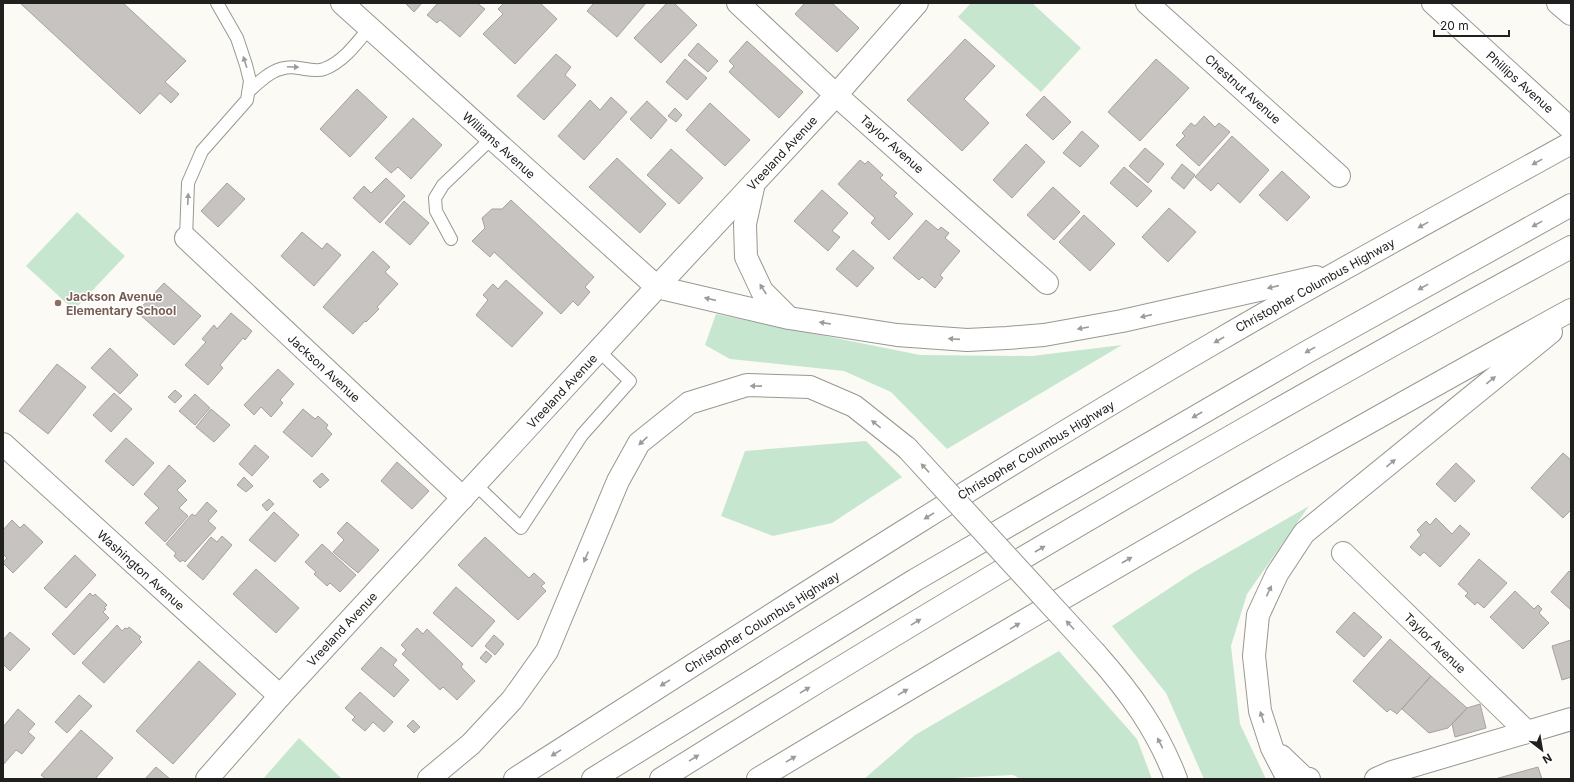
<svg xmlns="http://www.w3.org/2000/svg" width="1574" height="782" viewBox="0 0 1574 782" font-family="Inter,sans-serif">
  <rect width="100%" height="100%" fill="#fcfaf5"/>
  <!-- green -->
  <path fill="#c7e6d0" d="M971,3H1032L1081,48L1041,92L958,17Z
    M77,212L125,256L74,310L26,266Z
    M716,314L920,355L1032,356L1122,345L947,449L891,392L844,371L730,359L705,345Z
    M866,441L902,477L832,523L773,536L721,516L745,451Z
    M1309,506L1247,594L1231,646L1240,724L1266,779H1204L1166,693L1112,626L1194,572Z
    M1059,651L1137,739L1152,779H1020L1013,775L934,779H864L915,735Z
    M299,738L342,779H263Z"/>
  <!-- building -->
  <path fill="#c7c3c0" stroke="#a6a29f" d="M20,3H123L186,61L165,82L179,94L171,103L160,93L140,114Z
    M405,3H422L414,12Z
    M438,3H477L485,9L460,37L440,20L437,23L427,15Z
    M504,3H540L557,19L515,64L483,34L503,14L498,9Z
    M594,3H646L617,37L587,11Z
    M667,3H674L697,25L661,63L634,38Z
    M805,3H832L859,28L837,52L795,14Z
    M965,39L995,66L964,99L989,123L962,151L907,100Z
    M747,41L803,92L779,118L729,72L734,66L729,61Z
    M698,43L718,61L708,72L688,55Z
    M556,54L571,67L565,75L576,85L544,120L517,96Z
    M685,59L707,78L687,100L666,82Z
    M1156,59L1189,88L1140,141L1108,112Z
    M357,89L387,117L350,157L320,129Z
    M1044,96L1071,122L1053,140L1026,115Z
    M611,97L627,112L584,160L558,136L590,100L600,110Z
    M647,101L667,120L651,139L630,119Z
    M710,103L750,140L725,166L686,130Z
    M675,108L682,115L676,122L668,116Z
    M1204,116L1215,127L1219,123L1230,132L1199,166L1176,145L1185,136L1182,133L1191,123L1195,126Z
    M413,118L442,145L411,179L398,167L391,173L375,158Z
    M1082,131L1099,146L1080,167L1063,153Z
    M1232,136L1269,170L1240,203L1218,183L1211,191L1195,177Z
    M1026,144L1045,162L1012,198L993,180Z
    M1145,148L1164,164L1148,183L1129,166Z
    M671,149L703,178L679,204L647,175Z
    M617,158L666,204L640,233L589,187Z
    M860,160L865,164L868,161L883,175L880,178L897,193L894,196L913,214L889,240L871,223L875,218L838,184Z
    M1182,164L1195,175L1184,189L1171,178Z
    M1124,167L1152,191L1137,207L1110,183Z
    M1282,171L1310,197L1287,221L1259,195Z
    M386,178L405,196L380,223L353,198L364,186L371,193Z
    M227,183L245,199L218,227L201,211Z
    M1053,187L1080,212L1054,240L1027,215Z
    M822,190L848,213L832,231L840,237L828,251L794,221Z
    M511,200L594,277L585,287L590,292L578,306L573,301L561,314L494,252L490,257L472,241L485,228L482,218L492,209H502Z
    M404,201L429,223L410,245L385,223Z
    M1169,208L1196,232L1168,262L1142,237Z
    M1084,215L1115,244L1090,271L1059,242Z
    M926,220L938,230L941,227L949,233L945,238L960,251L940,275L943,278L935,288L922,277L919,280L893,258Z
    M302,232L322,249L327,243L341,255L314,286L281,256Z
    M853,250L874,268L857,287L836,269Z
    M373,251L390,267L385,272L398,284L377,307L379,309L366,322L365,321L353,334L323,307Z
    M506,280L543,313L512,347L476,315L488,300L483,295L493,284L498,289Z
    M164,283L201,316L174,345L137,312Z
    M231,313L252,331L245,340L243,338L220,365L223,368L208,385L185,365L206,342L202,339L214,325L217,329Z
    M110,348L138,375L120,394L91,368Z
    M57,364L86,387L48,434L19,411Z
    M278,369L294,384L280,400L283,403L271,417L261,407L254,415L244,405Z
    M175,390L182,396L175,403L168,397Z
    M114,393L132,409L111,432L93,415Z
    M195,394L210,408L195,425L179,411Z
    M211,409L230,425L214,442L196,427Z
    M303,409L315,419L318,416L328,425L326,428L332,434L312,457L283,432Z
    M126,438L154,463L133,486L105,461Z
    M255,445L269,457L252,476L239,464Z
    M1563,453L1571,460V510L1563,518L1531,488Z
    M397,462L429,491L412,509L381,481Z
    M1456,463L1475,481L1455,502L1436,484Z
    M169,465L186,481L177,490L187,500L179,508L188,516L165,542L145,523L159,508L144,494Z
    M322,473L329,480L320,488L313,481Z
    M244,477L253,486L246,492L237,485Z
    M269,499L274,504L267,511L262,505Z
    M207,502L217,511L208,521L216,528L185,562L183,560L180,562L174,556L176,553L166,544L192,514L195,516Z
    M274,512L299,535L275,562L249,540Z
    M1436,518L1452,534L1460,525L1470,534L1440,567L1424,552L1420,556L1410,547L1421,535L1417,530L1426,521L1430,525Z
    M12,520L20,528L24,524L43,542L13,573L3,563L7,558L3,554V530Z
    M347,522L379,550L358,573L333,552L344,540L337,533Z
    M222,536L232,545L203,580L187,566L211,537L217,542Z
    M485,537L529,578L534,573L545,583L541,586L546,591L518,620L458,565Z
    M322,544L356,575L340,592L330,583L327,586L314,574L316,572L305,562Z
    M75,555L96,575L66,608L44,588Z
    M1479,559L1507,583L1484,608L1477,602L1475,605L1465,596L1468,593L1458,584Z
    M256,569L299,608L276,633L233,594Z
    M1569,571L1571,573V610L1551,592Z
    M456,587L495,621L472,647L433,613Z
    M1515,591L1534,609L1538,605L1542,609L1539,613L1549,623L1523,649L1490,617Z
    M90,593L93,596L95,594L107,605L104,608L106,609L103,612L109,618L74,655L52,634Z
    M1354,612L1382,637L1364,657L1336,632Z
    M117,625L122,631L125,628L127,629L129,627L141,637L139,639L142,642L104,683L82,663Z
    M417,628L423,634L427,629L463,664L461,667L475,681L457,700L443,687L440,690L402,654L406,650L401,645Z
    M10,632L30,649L10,671L3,664V640Z
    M494,635L504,644L495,655L485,646Z
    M1390,639L1431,676L1397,714L1390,709L1387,712L1353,681Z
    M1571,640V677L1562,680L1552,646Z
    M381,647L397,660L393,665L409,680L394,697L361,669Z
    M486,651L492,656L486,663L480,658Z
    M199,661L236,694L173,764L136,731Z
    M1431,676L1467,708L1448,728L1429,733L1402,709Z
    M360,692L393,722L384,732L373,722L365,731L352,720L355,717L345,708Z
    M79,695L92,706L67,733L55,722Z
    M1480,704L1486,728L1455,737L1452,724L1467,708Z
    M18,709L35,724L28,732L35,738L22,754L16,750L3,765V727Z
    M413,720L420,727L414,733L407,726Z
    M81,730L113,758L95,779H46L41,775Z
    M156,767L170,779H145Z
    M1538,767L1542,779H1495Z"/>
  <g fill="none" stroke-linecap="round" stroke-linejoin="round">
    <!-- lane casing -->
    <g stroke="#989792" stroke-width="14">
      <path id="lane" d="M248,92C263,78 277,64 299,68C306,69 317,72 324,69C343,62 357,43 369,28
        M186,238L188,183L202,151L247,100L250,81L246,65L237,38L217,3
        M451,239L436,211L435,198L443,185L492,138
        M475,484L521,528L582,435L630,381L599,351"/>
    </g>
    <!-- street casing -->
    <g stroke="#989792" stroke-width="24">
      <path id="street" d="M342,3L657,287L836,95L917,3
        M738,3L836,95L1047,283
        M1147,3L1339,176
        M1558,3L1571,14
        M186,238L463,498
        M3,444L280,696
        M1343,553L1527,732"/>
    </g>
    <!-- secondary casing -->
    <g stroke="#989792" stroke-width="24">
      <path id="secondary" d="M1433,3L1571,129
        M1376,779L1392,772L1571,719"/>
    </g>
    <!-- primary casing -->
    <g stroke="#989792" stroke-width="24">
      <path id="primary" d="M207,779L280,696L657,287"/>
    </g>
    <!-- highway casing -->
    <g stroke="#989792" stroke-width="24">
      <path id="highway" d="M754,183L745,224L746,257L762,291L789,318
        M657,287L789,318L897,335L967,340L1007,338L1044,335L1122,321L1316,277
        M1096,654C1130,692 1158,731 1176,779
        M1281,756L1303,777L1309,779
        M429,779L471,744L512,700L547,651L618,481L639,443L689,403L747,385L810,387L854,406L907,448
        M515,779C748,630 980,479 1219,340C1335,272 1454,208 1571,143
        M593,779L915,580L1307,352L1571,205
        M661,779C959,592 1262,414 1571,247
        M758,779C1026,618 1297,460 1571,310
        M1288,779L1272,748L1260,711L1254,656L1258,615L1277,574L1304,533L1551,332"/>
    </g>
    <!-- lane -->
    <use href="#lane" stroke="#fff" stroke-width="12"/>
    <!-- street -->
    <use href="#street" stroke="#fff" stroke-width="22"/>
    <!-- secondary -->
    <use href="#secondary" stroke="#fff" stroke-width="22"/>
    <!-- primary -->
    <use href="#primary" stroke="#fff" stroke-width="22"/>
    <!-- highway -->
    <use href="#highway" stroke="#fff" stroke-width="22"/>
    <!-- highway-bridge casing -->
    <g stroke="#989792" stroke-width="24" stroke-linecap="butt">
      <path id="highway-bridge" d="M907,448L1096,654"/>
    </g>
    <!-- highway-bridge -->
    <use href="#highway-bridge" stroke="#fff" stroke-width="22"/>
  </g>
  <!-- one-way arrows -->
  <defs><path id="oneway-solid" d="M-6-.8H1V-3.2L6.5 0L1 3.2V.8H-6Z"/></defs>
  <g fill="#9b9b9a">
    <use href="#oneway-solid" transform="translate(245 62) rotate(-108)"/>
    <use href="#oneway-solid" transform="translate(293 67) rotate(3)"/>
    <use href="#oneway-solid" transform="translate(1537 162) rotate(151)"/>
    <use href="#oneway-solid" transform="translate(188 199) rotate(-87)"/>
    <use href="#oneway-solid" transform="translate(1537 224) rotate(151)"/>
    <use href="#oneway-solid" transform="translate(1423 225) rotate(151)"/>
    <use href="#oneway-solid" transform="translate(1273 287) rotate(167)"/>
    <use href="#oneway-solid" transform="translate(1423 287) rotate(151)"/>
    <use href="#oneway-solid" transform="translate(763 289) rotate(-123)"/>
    <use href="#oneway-solid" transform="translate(710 299) rotate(-167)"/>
    <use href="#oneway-solid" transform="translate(1146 316) rotate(167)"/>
    <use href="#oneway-solid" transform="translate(825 323) rotate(-171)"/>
    <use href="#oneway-solid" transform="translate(1083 328) rotate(170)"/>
    <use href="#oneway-solid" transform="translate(954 339) rotate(-176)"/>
    <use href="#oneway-solid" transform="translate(1219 340) rotate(150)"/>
    <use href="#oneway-solid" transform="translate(1310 350) rotate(151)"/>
    <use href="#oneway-solid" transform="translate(1491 380) rotate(-39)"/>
    <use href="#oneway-solid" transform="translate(756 386) rotate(-179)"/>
    <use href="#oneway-solid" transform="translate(1197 415) rotate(150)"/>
    <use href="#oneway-solid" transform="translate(876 424) rotate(-141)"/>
    <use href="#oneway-solid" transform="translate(643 441) rotate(137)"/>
    <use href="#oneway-solid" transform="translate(1391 463) rotate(-39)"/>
    <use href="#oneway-solid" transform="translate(925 468) rotate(-133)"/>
    <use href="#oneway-solid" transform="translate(929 516) rotate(148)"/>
    <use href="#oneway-solid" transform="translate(1040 549) rotate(-30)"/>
    <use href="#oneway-solid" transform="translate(586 557) rotate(113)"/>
    <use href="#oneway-solid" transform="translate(1127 560) rotate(-30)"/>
    <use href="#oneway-solid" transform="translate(1269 591) rotate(-65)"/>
    <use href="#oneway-solid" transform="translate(916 622) rotate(-31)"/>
    <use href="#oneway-solid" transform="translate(1070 625) rotate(-133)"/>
    <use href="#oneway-solid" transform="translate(1015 626) rotate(-31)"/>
    <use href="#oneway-solid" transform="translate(665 683) rotate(148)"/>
    <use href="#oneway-solid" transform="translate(805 690) rotate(-31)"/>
    <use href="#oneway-solid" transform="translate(903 692) rotate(-31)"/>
    <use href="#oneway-solid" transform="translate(1262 717) rotate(-108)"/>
    <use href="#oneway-solid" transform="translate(1160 743) rotate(-117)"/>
    <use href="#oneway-solid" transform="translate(556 753) rotate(148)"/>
    <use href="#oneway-solid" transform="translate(694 758) rotate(-32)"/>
    <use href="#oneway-solid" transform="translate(791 759) rotate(-31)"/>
  </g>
  <!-- markers -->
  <circle fill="#8d6e63" stroke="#fff" stroke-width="1.5" cx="58" cy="303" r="4"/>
  <g text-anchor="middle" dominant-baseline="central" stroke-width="3" stroke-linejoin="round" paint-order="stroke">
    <!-- street labels -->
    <g font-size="12" fill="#20201e" stroke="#fff">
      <text transform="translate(1520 82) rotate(42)">Phillips Avenue</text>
      <text transform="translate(1243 89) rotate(42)">Chestnut Avenue</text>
      <text transform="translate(892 144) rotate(42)">Taylor Avenue</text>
      <text transform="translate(499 145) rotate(42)">Williams Avenue</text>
      <text transform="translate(782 153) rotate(-47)">Vreeland Avenue</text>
      <text transform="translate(1315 285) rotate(-29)">Christopher Columbus Highway</text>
      <text transform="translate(324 368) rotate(43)">Jackson Avenue</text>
      <text transform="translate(562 391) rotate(-47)">Vreeland Avenue</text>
      <text transform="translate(1036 450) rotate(-31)">Christopher Columbus Highway</text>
      <text transform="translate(141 570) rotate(42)">Washington Avenue</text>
      <text transform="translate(762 622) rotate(-32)">Christopher Columbus Highway</text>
      <text transform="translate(342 629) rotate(-47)">Vreeland Avenue</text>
      <text transform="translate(1435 643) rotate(44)">Taylor Avenue</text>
    </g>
    <!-- education labels -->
    <g font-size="12" font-weight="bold" fill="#785e54" stroke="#fff" text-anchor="start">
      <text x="66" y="296">Jackson Avenue<tspan x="66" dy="14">Elementary School</tspan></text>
    </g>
  </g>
  <!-- border -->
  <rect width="1574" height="782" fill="none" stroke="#20201e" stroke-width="8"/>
  <!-- north arrow -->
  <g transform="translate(1542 750) rotate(149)" stroke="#ffffff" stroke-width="3" paint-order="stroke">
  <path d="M0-3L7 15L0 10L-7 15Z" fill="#20201e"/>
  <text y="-6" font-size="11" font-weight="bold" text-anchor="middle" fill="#20201e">N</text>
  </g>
  <!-- scale -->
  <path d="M1434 30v6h75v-6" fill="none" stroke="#20201e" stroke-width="2"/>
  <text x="1440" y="30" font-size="12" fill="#20201e" stroke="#ffffff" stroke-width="3" paint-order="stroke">20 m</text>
</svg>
